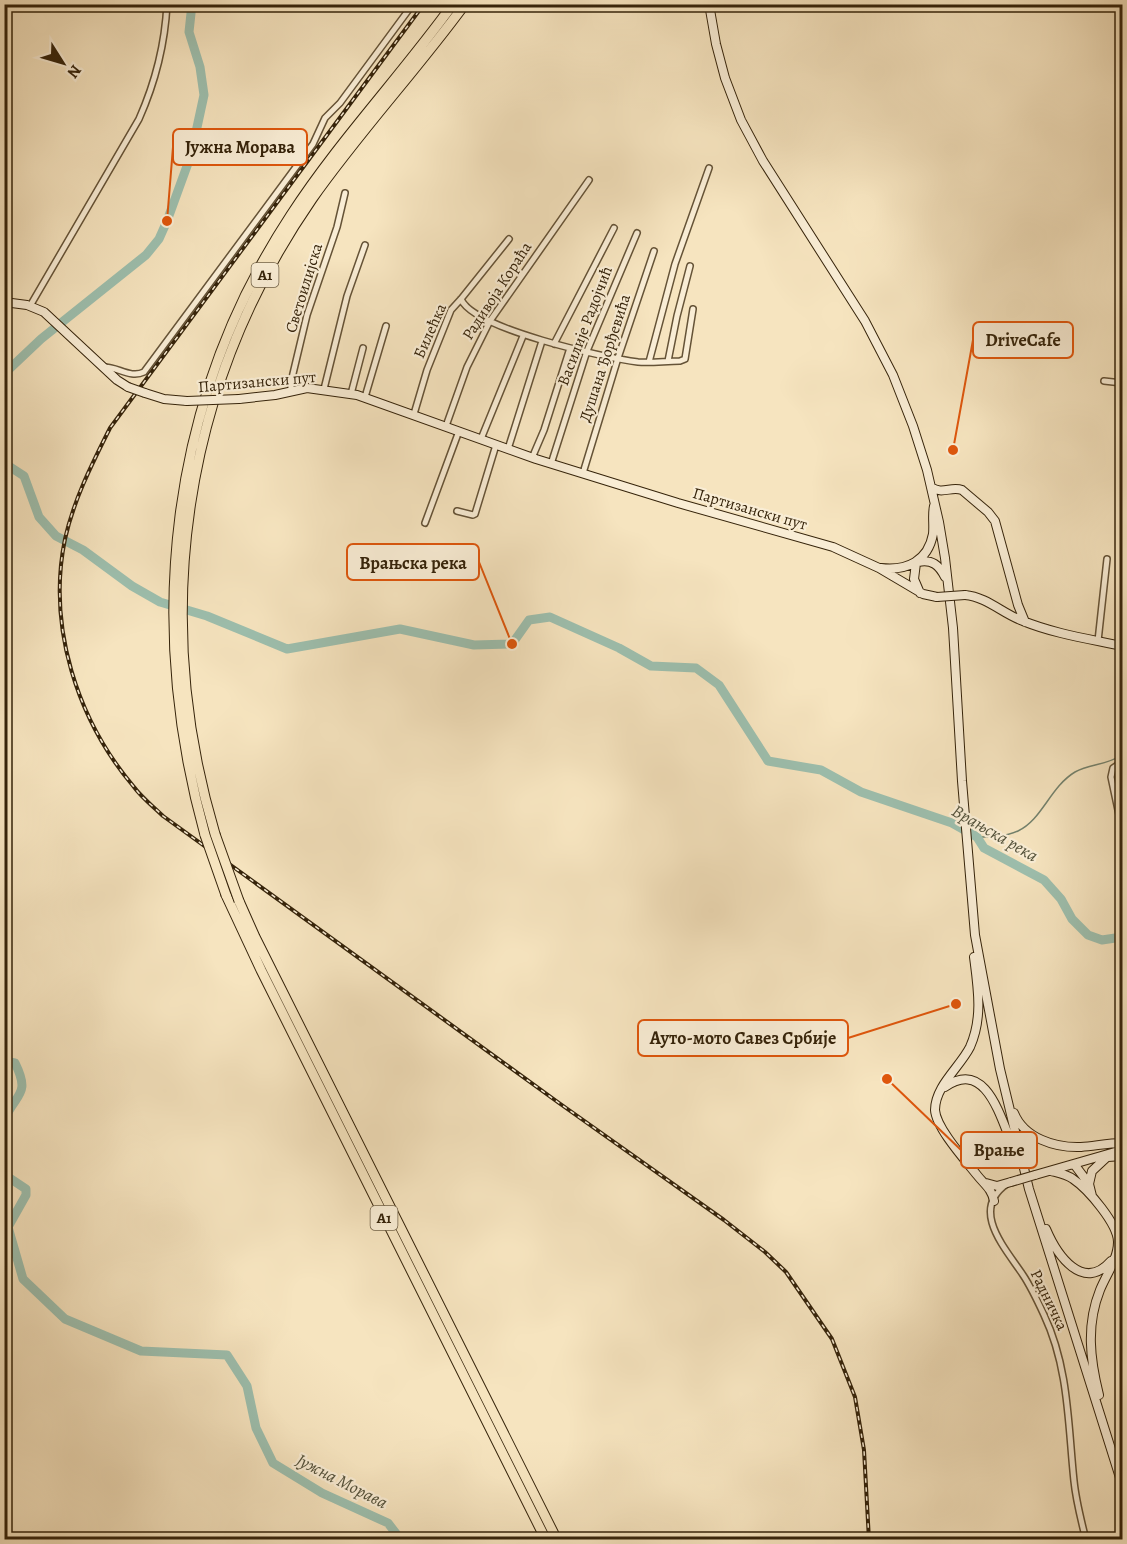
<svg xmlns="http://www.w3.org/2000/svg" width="1127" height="1544" viewBox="0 0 1127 1544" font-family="Alegreya,serif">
  <rect width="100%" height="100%" fill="#f6e4bf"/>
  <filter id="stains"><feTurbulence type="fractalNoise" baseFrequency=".00333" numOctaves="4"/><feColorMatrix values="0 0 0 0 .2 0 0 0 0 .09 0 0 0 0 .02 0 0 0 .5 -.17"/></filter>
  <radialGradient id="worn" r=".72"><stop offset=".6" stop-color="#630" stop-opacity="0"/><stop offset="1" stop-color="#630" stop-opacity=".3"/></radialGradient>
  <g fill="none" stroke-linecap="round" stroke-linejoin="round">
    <!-- stream -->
    <path stroke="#73816c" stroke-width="1.5" d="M977,837C990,837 1005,837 1018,831C1042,820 1050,787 1075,772C1090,764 1107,765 1122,755"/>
    <!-- river -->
    <path stroke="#9dbfae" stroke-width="9" d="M4,374L41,339L146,255L159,239L167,221L191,155L204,95L200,67L189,32L192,4
      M4,463L24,476L39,517L56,536L83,550L132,586L160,602L207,616L287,649L400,629L474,645L512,644L529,620L550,617L619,648L651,666L696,668L719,685L768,761L821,770L861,792L952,823L977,837L984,848L1044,880L1061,899L1072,919L1088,935L1102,940L1122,937
      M4,1061L15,1063C31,1095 16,1093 4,1120
      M4,1162L8,1177L26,1189V1195L8,1227L23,1279L65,1319L141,1351L227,1355L247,1386L256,1428L273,1463L322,1493L388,1523L401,1540"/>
    <!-- minor casing -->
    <g stroke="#655337" stroke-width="8">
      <path id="minor" d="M461,299C473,329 606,358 638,362C652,363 666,361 680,361L685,359L693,309
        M30,306L139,119C155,83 165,44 167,4
        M554,344L614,228
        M668,361L677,316L690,266
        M649,362L675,264L709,168
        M103,367C117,366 130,379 144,372L313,144L325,118L340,103L413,4
        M1104,381L1122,383
        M324,389L347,296L365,245
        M291,392V382L307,315L337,227L345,193
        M351,394L363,348
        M365,397L386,326
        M414,414L427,370L451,310L461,299L509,239
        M446,426L467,367L490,321L589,180
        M481,439L523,336
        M508,449L542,341
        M532,458L544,430L570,348
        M551,464L587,351L637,233
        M583,473L618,358L654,251
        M457,511L473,515L475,514L496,445
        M425,523L459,431
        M1098,641L1107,559
        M1122,762L1113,768L1111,777L1122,829
        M1007,1184C969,1210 1006,1249 1023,1275C1031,1287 1038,1302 1044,1315C1069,1368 1068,1425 1074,1481C1076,1501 1081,1520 1086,1540"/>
    </g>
    <!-- secondary casing -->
    <g stroke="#35230a" stroke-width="10">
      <path id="secondary" d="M709,4L716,44L725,78L741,120L763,161L865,321L893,375L913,426L927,470L939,522L945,558L953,628L962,781L975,935L1000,1069L1029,1189L1122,1484
        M4,302L27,305L44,312L117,380L128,387
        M145,393L164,399L187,401
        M239,399L275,395L307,388L357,395L536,459L678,503L833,547L879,568L923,594L937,597
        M931,487C942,495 951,486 962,490L988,512L995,521L1018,605L1025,622
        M918,562C932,559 939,565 945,577
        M916,563L914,579L920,593
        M881,568C907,571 928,561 933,534C934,524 932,515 934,506
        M965,595C987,597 1003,614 1023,621C1055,634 1090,639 1122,646
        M974,957C978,988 983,1018 970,1047C960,1067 935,1086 935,1110C936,1128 966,1161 977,1175C984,1184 992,1189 994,1201
        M945,1087C991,1055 1003,1132 1018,1157
        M1014,1113C1024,1138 1055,1148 1081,1147C1095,1146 1108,1143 1122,1143
        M1108,1157L1122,1156
        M1074,1164L1089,1184L1092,1196
        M1051,1171C1059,1173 1066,1174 1073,1179C1088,1189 1118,1224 1118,1242C1118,1259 1106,1275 1100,1290C1086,1325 1090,1359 1099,1395
        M1035,1175L1122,1150
        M986,1183L997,1186L1011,1182
        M1089,1184L1092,1171L1107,1157
        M1046,1229C1057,1255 1083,1293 1111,1261"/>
    </g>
    <!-- motorway casing -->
    <g stroke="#35230a" stroke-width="11">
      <path id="motorway" d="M215,834C150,616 182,387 312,199C359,132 416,71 465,4
        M205,835C146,622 169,401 291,215C339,141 401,76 453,4
        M226,895L261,970L546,1540
        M239,901L255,937L557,1540"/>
    </g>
    <!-- minor -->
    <use href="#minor" stroke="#f9edd5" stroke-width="5"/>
    <!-- secondary -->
    <use href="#secondary" stroke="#f9edd5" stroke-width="8"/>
    <!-- motorway -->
    <use href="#motorway" stroke="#f6e4bf" stroke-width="9"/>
    <!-- rail casing -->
    <g stroke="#35230a" stroke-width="4">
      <path id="rail" d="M424,4L110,428C92,464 74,499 65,539C47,626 77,720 134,787C142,798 154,807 163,816L559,1103L724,1220L765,1252L786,1272L832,1339L855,1397L864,1450L869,1540"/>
    </g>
    <!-- rail -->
    <use href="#rail" stroke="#f9edd5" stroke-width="1.5" stroke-dasharray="4.5" stroke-linecap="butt"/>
    <!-- secondary-bridge casing -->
    <g stroke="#35230a" stroke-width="10" stroke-linecap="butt">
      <path id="secondary-bridge" d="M128,387L145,393
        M187,401L239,399
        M937,597L965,595
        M1011,1182L1035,1175"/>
    </g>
    <!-- motorway-bridge casing -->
    <g stroke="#35230a" stroke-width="11" stroke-linecap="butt">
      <path id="motorway-bridge" d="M215,834L239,901
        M205,835L226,895"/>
    </g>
    <!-- secondary-bridge -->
    <use href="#secondary-bridge" stroke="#f9edd5" stroke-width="8"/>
    <!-- motorway-bridge -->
    <use href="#motorway-bridge" stroke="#f6e4bf" stroke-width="9"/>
  </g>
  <g text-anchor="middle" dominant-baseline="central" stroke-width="4.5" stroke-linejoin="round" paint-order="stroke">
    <!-- shield labels -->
    <g fill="#f9edd5" stroke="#706047" stroke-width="1.5">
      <rect x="251.5" y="263" width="27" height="24" rx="4.5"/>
      <rect x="370.5" y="1206" width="27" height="24" rx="4.5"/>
    </g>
    <g font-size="15" font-weight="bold" fill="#35230a">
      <text x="265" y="275">A1</text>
      <text x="384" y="1218">A1</text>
    </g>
    <!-- street labels -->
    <g font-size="16" fill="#35230a" stroke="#f9edd5">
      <text transform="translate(304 288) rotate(-73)">Светоилијска</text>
      <text transform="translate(497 291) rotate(-57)">Радивоја Кораћа</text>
      <text transform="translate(585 326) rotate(-69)">Василије Радојчић</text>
      <text transform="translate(430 331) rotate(-66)">Билећка</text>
      <text transform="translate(605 358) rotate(-72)">Душана Ђорђевића</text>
      <text transform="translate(257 382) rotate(-5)">Партизански пут</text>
      <text transform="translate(750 509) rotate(16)">Партизански пут</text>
      <text transform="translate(1049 1300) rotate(64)">Радничка</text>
    </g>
    <!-- water labels -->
    <g font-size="18" font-style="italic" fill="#54523b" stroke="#f9edd5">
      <text transform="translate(995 833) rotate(30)">Врањска река</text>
      <text transform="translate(342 1481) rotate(27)">Јужна Морава</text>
    </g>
  </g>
  <!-- callouts -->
  <path fill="none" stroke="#df560c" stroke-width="2" d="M167 221L173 147M953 450L973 340M512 644L479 562M956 1004L848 1038M887 1079L961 1150"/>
  <g fill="#df560c" stroke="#f9edd5" stroke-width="2">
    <circle cx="167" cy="221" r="6"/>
    <circle cx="953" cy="450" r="6"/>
    <circle cx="512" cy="644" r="6"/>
    <circle cx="956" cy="1004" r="6"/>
    <circle cx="887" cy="1079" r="6"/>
  </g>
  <g fill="#f9edd5" stroke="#df560c" stroke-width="2">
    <rect x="173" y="129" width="134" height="36" rx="6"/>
    <rect x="973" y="322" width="100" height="36" rx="6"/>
    <rect x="347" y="544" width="132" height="36" rx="6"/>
    <rect x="638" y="1020" width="210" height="36" rx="6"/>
    <rect x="961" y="1132" width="76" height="36" rx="6"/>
  </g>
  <g font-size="18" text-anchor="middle" font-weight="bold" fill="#35230a">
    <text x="240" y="153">Јужна Морава</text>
    <text x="1023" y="346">DriveCafe</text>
    <text x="413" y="569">Врањска река</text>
    <text x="743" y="1044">Ауто-мото Савез Србије</text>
    <text x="999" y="1156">Врање</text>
  </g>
  <!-- margin -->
  <rect width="1127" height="1544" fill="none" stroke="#f6e4bf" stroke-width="24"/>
  <rect x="6" y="6" width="1115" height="1532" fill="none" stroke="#35230a" stroke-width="3"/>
  <rect x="12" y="12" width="1103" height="1520" fill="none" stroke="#35230a" stroke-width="1.5"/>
  <!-- north arrow -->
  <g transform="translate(63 63) rotate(127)" stroke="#f9edd5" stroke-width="4.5" paint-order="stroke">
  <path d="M0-4.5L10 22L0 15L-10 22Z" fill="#35230a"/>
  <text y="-9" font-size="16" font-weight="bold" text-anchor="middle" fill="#35230a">N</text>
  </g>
  <rect width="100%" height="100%" filter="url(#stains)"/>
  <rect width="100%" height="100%" fill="url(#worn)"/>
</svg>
